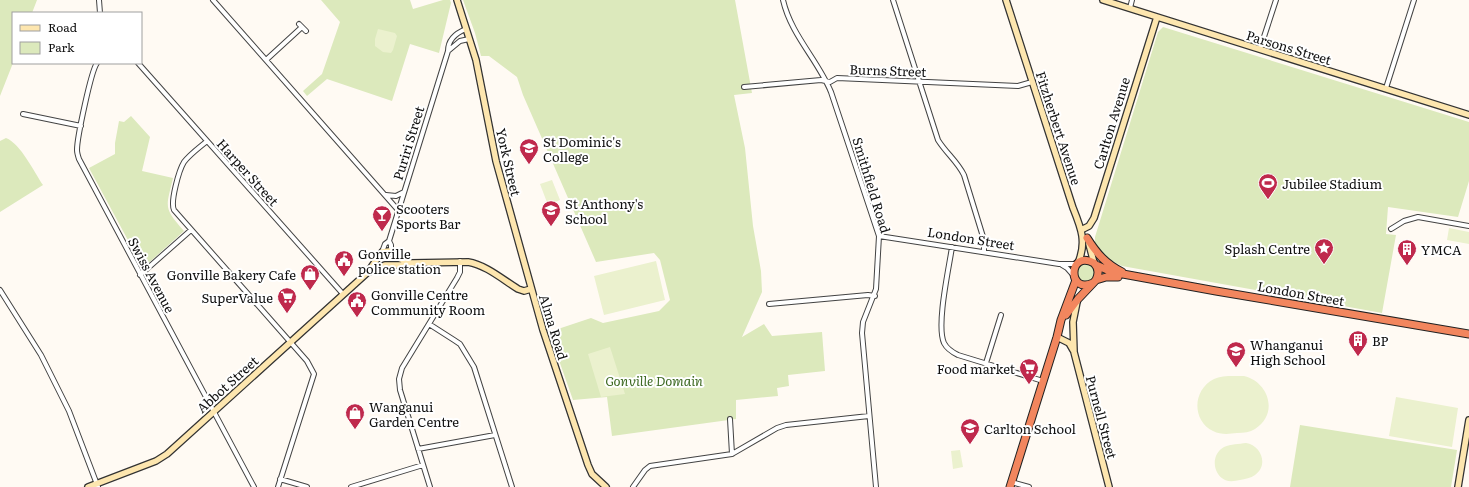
<svg xmlns="http://www.w3.org/2000/svg" width="1469" height="487" viewBox="0 0 1469 487" font-family="Literata,serif">
  <rect width="100%" height="100%" fill="#fffaf3"/>
  <!-- green -->
  <path fill="#dce9bc" d="M0,0H37L32,13H13V63L0,96Z
    M321,0H410L413,9L443,0H450L451,3L439,53L410,44L392,101L327,79L307,96L303,91L322,74L340,22Z
    M463,0H735L752,93L734,95L745,148L753,226L761,271L762,292L742,337L764,324L772,336L822,332L825,371L788,375L789,386L777,388L778,396L736,400V419L612,436L607,397L573,400L549,332L591,318L603,323L659,311L670,300L660,260L654,253L596,262L523,95L517,77L489,56H481L475,33Z
    M1163,27L1469,122V181L1458,217L1388,207L1386,234L1396,235L1382,313L1122,266L1108,259L1095,245V237L1158,32Z
    M131,116L150,137L142,171L173,178C166,208 163,207 184,231L143,268L89,168L115,154V143L119,121L124,122Z
    M6,138C21,144 34,172 43,185L0,212V141Z
    M1077 273a9 9 0 1 1 18 0a9 9 0 1 1-18 0Z
    M1300,425L1457,450L1451,487H1290Z"/>
  <!-- pitch -->
  <path fill="#ebf1ce" d="M378,29L395,33L397,36L393,50L391,53L383,52L375,46V39Z
    M552,180L560,200L548,205L540,184Z
    M1449,228L1469,232V244L1447,240Z
    M656,261L665,300L604,315L594,276Z
    M610,347L625,394L601,397L588,354Z
    M1244,376C1269,382 1279,414 1255,429C1250,432 1244,433 1237,433C1229,434 1221,435 1213,431C1192,421 1192,390 1214,379C1222,375 1234,376 1244,376Z
    M1396,397L1458,408L1452,447L1389,436Z
    M1246,443C1261,445 1269,465 1255,475C1251,478 1245,479 1240,480C1235,481 1230,482 1225,480C1212,474 1211,454 1224,447C1231,444 1239,444 1246,443Z
    M960,450L963,467L953,469L951,451Z"/>
  <g fill="none" stroke-linecap="round" stroke-linejoin="round">
    <!-- street casing -->
    <g stroke="#434343" stroke-width="6">
      <path id="street" d="M99,0L100,13
        M213,0L398,210
        M783,0C791,35 818,60 831,92L879,236L876,289L863,322L862,333L876,487
        M893,0L938,140C946,153 957,161 964,175L984,240V252
        M1130,8L1132,0
        M299,24L306,31
        M1260,49L1276,0
        M448,51L460,41L469,39
        M266,60L302,27
        M97,63C91,71 77,138 77,150C77,153 78,156 79,159L254,487
        M138,63L343,294
        M744,87L821,80L830,82L837,78L1018,86L1032,82
        M1386,88L1414,0
        M23,114L81,126
        M207,141C200,147 190,154 184,162C179,170 170,202 174,210L307,361L314,374L278,487
        M386,195L396,196L404,192
        M1391,229L1404,221L1418,217L1469,226
        M879,236L1059,264H1076
        M389,241L391,245V252
        M952,247C949,268 936,325 944,343C947,349 952,352 958,355L1043,381
        M382,252L385,244L389,241L448,51C448,39 456,33 466,29
        M1062,265L1067,268L1074,276
        M140,275L191,230
        M0,290L41,355L69,411L98,487
        M769,304L868,295L875,296
        M429,324L454,340L460,344L474,367L512,487
        M986,363L1001,315
        M730,419L732,454
        M418,449L495,435
        M280,479L307,487
        M1011,482L1029,487
        M351,487L423,465
        M430,487L400,390L399,379L402,368L457,278L460,272V261
        M633,487L645,470L650,466L732,454L777,428L786,425L869,416"/>
    </g>
    <!-- secondary casing -->
    <g stroke="#323232" stroke-width="8">
      <path id="secondary" d="M457,0L476,60L496,161L543,330L588,465L592,474L606,487
        M1006,0L1073,208C1081,228 1087,242 1078,263
        M1103,0L1469,115
        M1081,230L1089,226L1094,218L1157,17
        M1089,244L1094,263
        M369,272L385,265H403L411,263L468,262C486,265 502,279 518,289L524,291L531,289
        M1077,302L1073,322L1074,352L1109,487
        M1057,337L1069,343L1073,350
        M88,487L156,461L167,454L367,273L382,252L389,251L398,258L411,263
        M1458,487L1469,420"/>
    </g>
    <!-- highway casing -->
    <g stroke="#212121" stroke-width="9">
      <path id="highway" d="M1087,238C1097,254 1106,264 1122,272
        M1096,265L1112,272L1216,291L1469,334
        M1096,280L1106,277H1118
        M1066,315L1078,299L1096,280C1099,274 1099,268 1094,263C1068,249 1067,295 1093,283
        M1010,487L1057,337L1061,320L1076,280"/>
    </g>
    <!-- street -->
    <use href="#street" stroke="#fff" stroke-width="4"/>
    <!-- secondary -->
    <use href="#secondary" stroke="#fde6af" stroke-width="5.5"/>
    <!-- highway -->
    <use href="#highway" stroke="#f2865e" stroke-width="7"/>
  </g>
  <!-- icons -->
  <defs>
    <g id="school-pin" transform="scale(1)"><path d="M0 17L-7.5 6A9.5 9.5 0 1 1 7.5 6Z" fill="#bf294c" stroke="#fff"/><path d="M0-5L7-2L0 1L-7-2ZM-4 1L0 2.5L4 1V4Q0 6-4 4Z" fill="#fff"/></g>
    <g id="stadium-pin" transform="scale(1)"><path d="M0 17L-7.5 6A9.5 9.5 0 1 1 7.5 6Z" fill="#bf294c" stroke="#fff"/><path d="M0-5a6.5 5 0 1 0 0 10a6.5 5 0 1 0 0-10ZM-3.5-1.8h7v3.6h-7Z" fill="#fff"/></g>
    <g id="bar-pin" transform="scale(1)"><path d="M0 17L-7.5 6A9.5 9.5 0 1 1 7.5 6Z" fill="#bf294c" stroke="#fff"/><path d="M-6-5H6L.8 .8V4.5H3.5V6h-7V4.5H-.8V.8Z" fill="#fff"/></g>
    <g id="sight-pin" transform="scale(1)"><path d="M0 17L-7.5 6A9.5 9.5 0 1 1 7.5 6Z" fill="#bf294c" stroke="#fff"/><path d="M0-6L1.8-2.2L6-1.7L2.9 1.2L3.7 5.4L0 3.3L-3.7 5.4L-2.9 1.2L-6-1.7L-1.8-2.2Z" fill="#fff"/></g>
    <g id="building-pin" transform="scale(1)"><path d="M0 17L-7.5 6A9.5 9.5 0 1 1 7.5 6Z" fill="#bf294c" stroke="#fff"/><path d="M-4-6H4V6H1V3H-1V6H-4ZM-2.5-4.3h1.7v1.8h-1.7ZM.8-4.3h1.7v1.8H.8ZM-2.5-1h1.7V.8h-1.7ZM.8-1h1.7V.8H.8Z" fill="#fff"/></g>
    <g id="civic-pin" transform="scale(1)"><path d="M0 17L-7.5 6A9.5 9.5 0 1 1 7.5 6Z" fill="#bf294c" stroke="#fff"/><path d="M-.6-6.5H3V-4.5H.6V-3L4-1V1h2V6H-6V1h2V-1L-.6-3ZM-1.2 2.5V6h2.4V2.5Z" fill="#fff"/></g>
    <g id="shop-pin" transform="scale(1)"><path d="M0 17L-7.5 6A9.5 9.5 0 1 1 7.5 6Z" fill="#bf294c" stroke="#fff"/><path d="M-5-2.5h2.3a2.7 3.5 0 0 1 5.4 0H5L5.5 6h-11ZM-1.5-2.5h3a1.5 2.3 0 0 0-3 0Z" fill="#fff"/></g>
    <g id="supermarket-pin" transform="scale(1)"><path d="M0 17L-7.5 6A9.5 9.5 0 1 1 7.5 6Z" fill="#bf294c" stroke="#fff"/><path d="M-6-5.5h2.5l.6 2H6L4.5 2H-2.5L-4.4-4H-6ZM-1.5 3.2a1.3 1.3 0 1 0 .1 0ZM3 3.2a1.3 1.3 0 1 0 .1 0Z" fill="#fff"/></g>
  </defs>
  <g fill-rule="evenodd">
    <use href="#school-pin" x="529" y="148"/>
    <use href="#stadium-pin" x="1268" y="183"/>
    <use href="#school-pin" x="551" y="210"/>
    <use href="#bar-pin" x="382" y="215"/>
    <use href="#sight-pin" x="1324" y="248"/>
    <use href="#building-pin" x="1407" y="249"/>
    <use href="#civic-pin" x="344" y="260"/>
    <use href="#shop-pin" x="310" y="274"/>
    <use href="#supermarket-pin" x="287" y="297"/>
    <use href="#civic-pin" x="357" y="301"/>
    <use href="#building-pin" x="1358" y="340"/>
    <use href="#school-pin" x="1236" y="351"/>
    <use href="#supermarket-pin" x="1029" y="368"/>
    <use href="#shop-pin" x="355" y="413"/>
    <use href="#school-pin" x="970" y="428"/>
  </g>
  <g text-anchor="middle" dominant-baseline="central" stroke-width="4" stroke-linejoin="round" paint-order="stroke">
    <!-- street labels -->
    <g font-size="13" fill="#101010" stroke="#fff">
      <text transform="translate(1289 47) rotate(17)">Parsons Street</text>
      <text transform="translate(888 70) rotate(2)">Burns Street</text>
      <text transform="translate(1111 123) rotate(-73)">Carlton Avenue</text>
      <text transform="translate(1059 128) rotate(72)">Fitzherbert Avenue</text>
      <text transform="translate(408 143) rotate(-73)">Puriri Street</text>
      <text transform="translate(509 162) rotate(77)">York Street</text>
      <text transform="translate(248 172) rotate(48)">Harper Street</text>
      <text transform="translate(872 185) rotate(73)">Smithfield Road</text>
      <text transform="translate(971 238) rotate(9)">London Street</text>
      <text transform="translate(152 275) rotate(62)">Swiss Avenue</text>
      <text transform="translate(1301 293) rotate(10)">London Street</text>
      <text transform="translate(554 327) rotate(73)">Alma Road</text>
      <text transform="translate(227 384) rotate(-42)">Abbot Street</text>
      <text transform="translate(1102 417) rotate(75)">Purnell Street</text>
    </g>
    <!-- poi labels -->
    <g font-size="13" fill="#101010" stroke="#fff" text-anchor="start">
      <text x="543" y="141">St Dominic's<tspan x="543" dy="15">College</tspan></text>
      <text x="1282" y="183">Jubilee Stadium</text>
      <text x="565" y="203">St Anthony's<tspan x="565" dy="15">School</tspan></text>
      <text x="396" y="208">Scooters<tspan x="396" dy="15">Sports Bar</tspan></text>
      <text x="1310" y="248" text-anchor="end">Splash Centre</text>
      <text x="1421" y="249">YMCA</text>
      <text x="358" y="253">Gonville<tspan x="358" dy="15">police station</tspan></text>
      <text x="296" y="274" text-anchor="end">Gonville Bakery Cafe</text>
      <text x="371" y="294">Gonville Centre<tspan x="371" dy="15">Community Room</tspan></text>
      <text x="273" y="297" text-anchor="end">SuperValue</text>
      <text x="1372" y="340">BP</text>
      <text x="1250" y="344">Whanganui<tspan x="1250" dy="15">High School</tspan></text>
      <text x="1015" y="368" text-anchor="end">Food market</text>
      <text x="369" y="406">Wanganui<tspan x="369" dy="15">Garden Centre</tspan></text>
      <text x="984" y="428">Carlton School</text>
    </g>
    <!-- park labels -->
    <g font-size="13" font-style="italic" fill="#3c6820" stroke="#fff">
      <text x="654" y="380">Gonville Domain</text>
    </g>
  </g>
  <!-- legend -->
  <rect x="12" y="12" width="130" height="52" fill="#ffffff" stroke="#9f9f9f"/>
  <rect x="20" y="25" width="20" height="6" fill="#fde6af" stroke="#9f9f9f"/>
  <text x="48" y="32" font-size="12" fill="#101010">Road</text>
  <rect x="20" y="42" width="20" height="12" fill="#dce9bc" stroke="#9f9f9f"/>
  <text x="48" y="52" font-size="12" fill="#101010">Park</text>
</svg>
